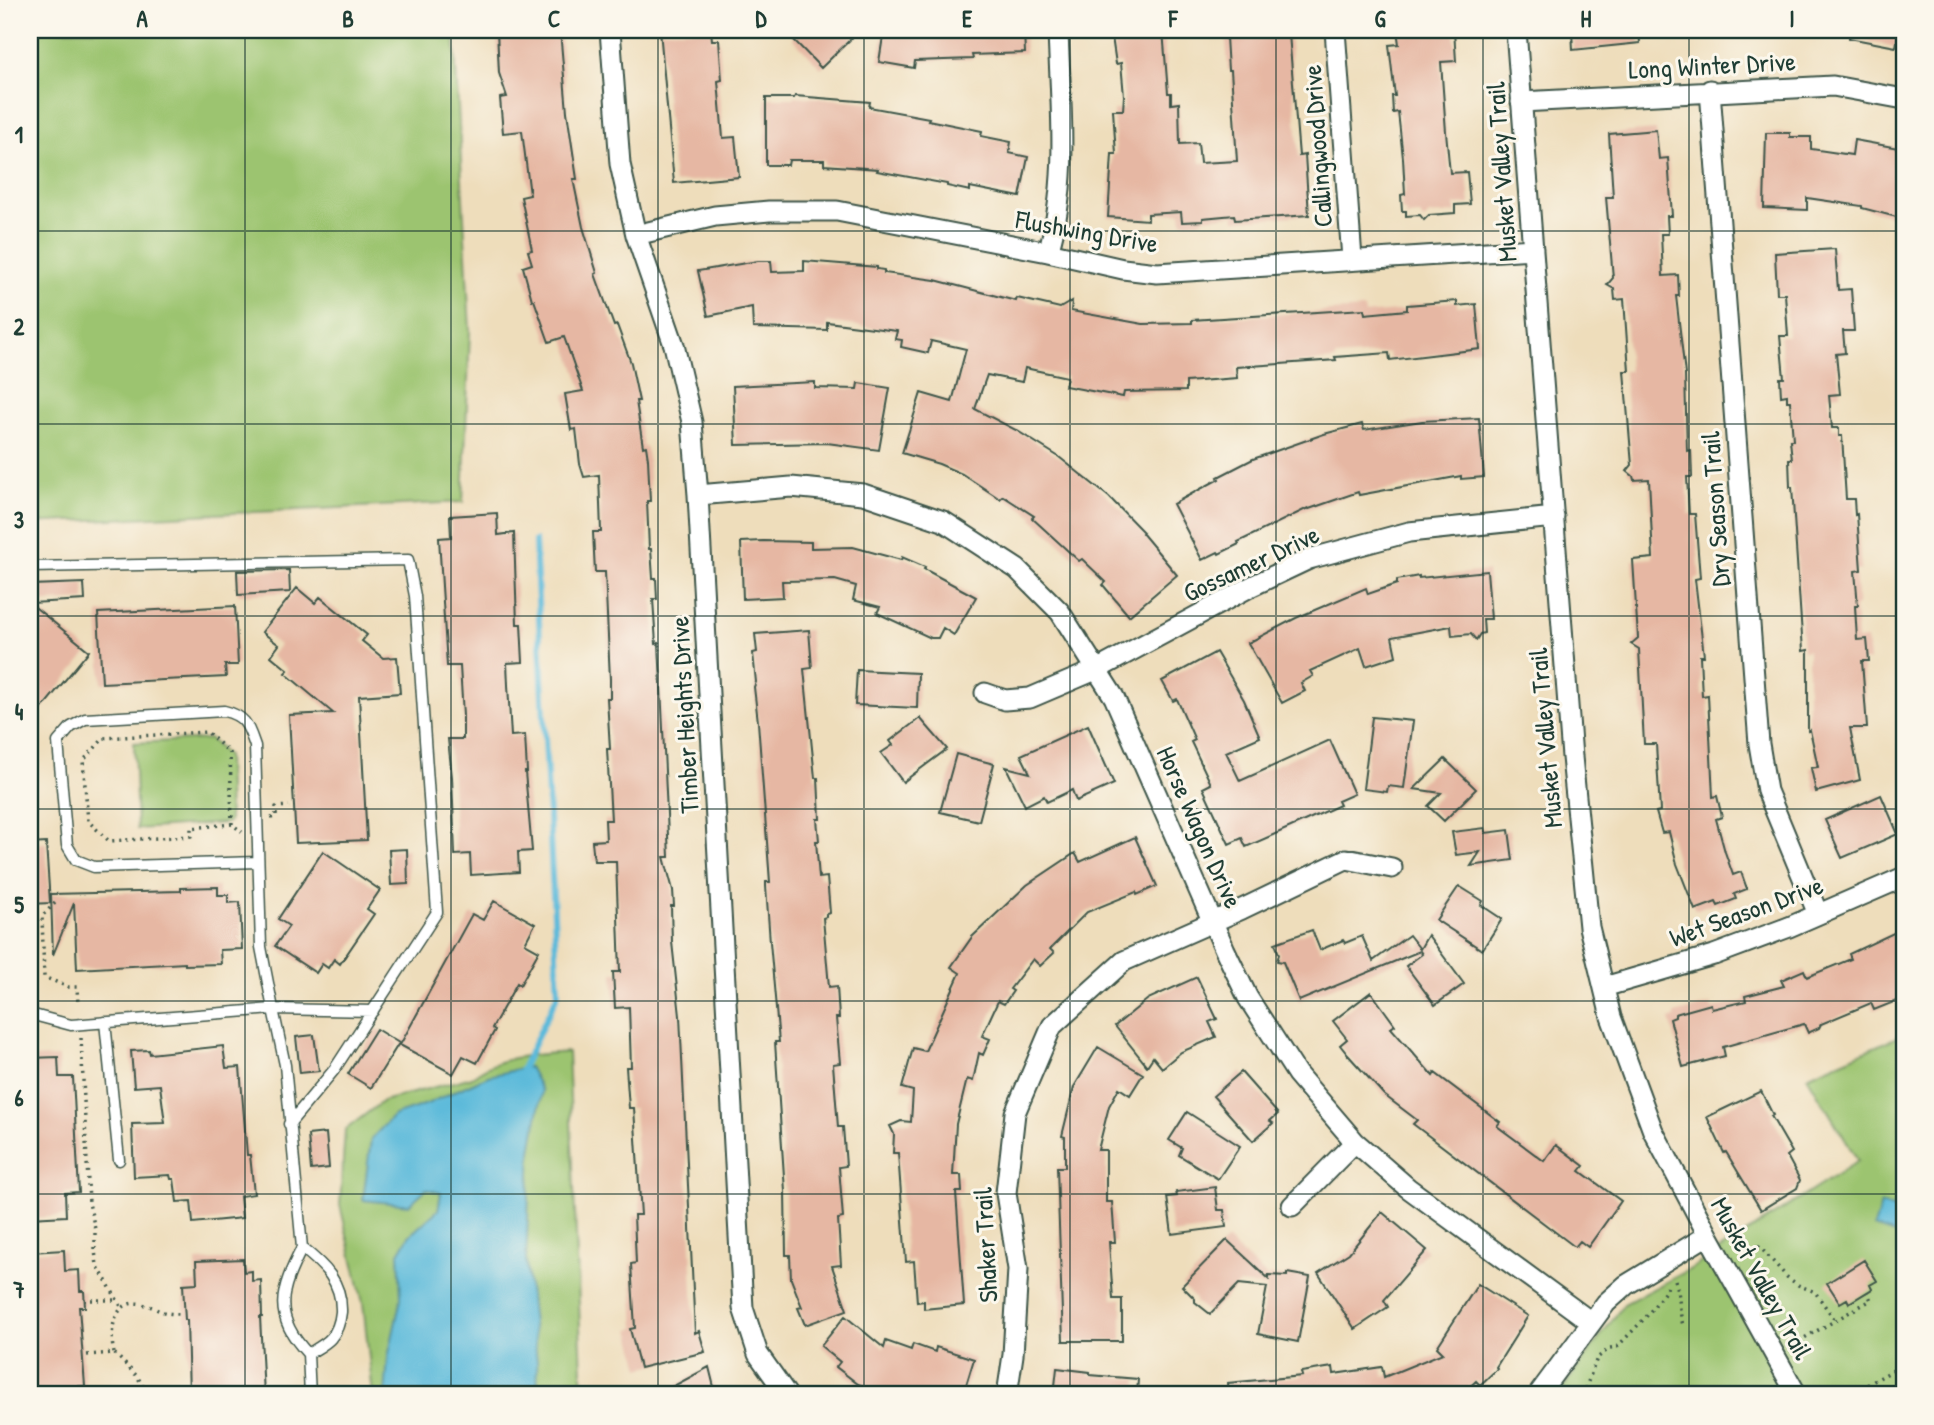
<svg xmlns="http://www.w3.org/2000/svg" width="1934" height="1425" viewBox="0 0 1934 1425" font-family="'Patrick Hand',sans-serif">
  <rect width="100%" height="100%" fill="#fbf7ec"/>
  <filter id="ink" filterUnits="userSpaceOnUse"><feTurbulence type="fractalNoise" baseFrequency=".0143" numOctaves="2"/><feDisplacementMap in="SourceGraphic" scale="14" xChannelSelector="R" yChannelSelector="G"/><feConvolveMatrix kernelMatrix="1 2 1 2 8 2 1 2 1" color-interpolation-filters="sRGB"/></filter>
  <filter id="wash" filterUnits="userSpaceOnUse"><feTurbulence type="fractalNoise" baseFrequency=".00686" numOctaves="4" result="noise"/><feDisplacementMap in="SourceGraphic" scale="28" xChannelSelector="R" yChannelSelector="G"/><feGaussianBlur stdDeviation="1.57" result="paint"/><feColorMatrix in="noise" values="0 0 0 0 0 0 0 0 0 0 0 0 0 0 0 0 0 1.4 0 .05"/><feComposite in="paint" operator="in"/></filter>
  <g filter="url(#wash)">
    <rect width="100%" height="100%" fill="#edb"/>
    <!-- green -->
    <path fill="#9cc470" stroke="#5e8052" stroke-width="2" d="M30,30H454L470,331L463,502L30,523Z
      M210,739L227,756L229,821L226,823L137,829L134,743Z
      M1904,1034V1395H1558L1624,1304L1689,1270L1858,1161L1807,1076Z
      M568,1052L583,1395H373L363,1303L340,1205L345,1130L383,1101L472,1077C500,1055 533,1055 568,1052Z"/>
    <!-- water -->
    <path fill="#5cbada" stroke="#3e7c87" stroke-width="2" d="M529,1067L542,1091L531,1151L526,1260L537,1361L538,1395H385L388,1357L401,1298L399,1253L409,1236L438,1210L441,1193L426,1189L409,1205L363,1200L371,1139L394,1115L427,1104L488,1076Z
      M1904,1182V1237L1874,1227L1881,1204L1896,1209Z"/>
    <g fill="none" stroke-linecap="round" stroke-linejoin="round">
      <!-- stream -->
      <path stroke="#5cbada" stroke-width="6" d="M519,1075L558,994L535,541
        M1901,1395L1904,1393"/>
    </g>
    <g id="blocks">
      <!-- building -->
      <path fill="#e6b7a3" d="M497,30H560L567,112L577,179H573L583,227L597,273L595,274L614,326L617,325L631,363L639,401H636L643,447L646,446L648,459L650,501H647L649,549H651L653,578H656L657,599H653L656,644L659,643L669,857H664L673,890L674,906H671L672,942L680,1016L695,1333L699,1331L705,1352L640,1368L630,1329L635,1328L631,1264L636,1263L634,1215H641L634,1108H629L626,1067H631L629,1007L615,1008L613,972H620L616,861H594L592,841L606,840L605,820H611L607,749H610L607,698H610V679L605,572H595L593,532H601L599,475L584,477L580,464L576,429L571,430L565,394L583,391L564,337L549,342L534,300H532L523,267L532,264L528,251L532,250L521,197L530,195L522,131L503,133L500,98L507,97L499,73Z
        M660,30H711L712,40H719L722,80L718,81L723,138L735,137L739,177L674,183Z
        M800,30H860L821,68L792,38Z
        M884,30H1024L1025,53L972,55L973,59L915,61L914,68L879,62Z
        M1111,30H1163L1168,93H1171V104L1179,103L1180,144L1198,143L1200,163L1237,161L1231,70H1228L1226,37L1289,34L1299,156L1305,155L1309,215L1235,220L1234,215L1203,218V221L1182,222L1181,212L1148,214V220L1108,217L1112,154H1116L1113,110H1123L1124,96L1121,63L1116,64Z
        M1397,30H1454L1456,61L1441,62L1446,132L1450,173L1467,172L1470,204L1455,205V213L1429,215L1424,220L1420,215L1406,216V211H1402L1401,195L1405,194L1403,158L1398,112L1393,113L1392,96H1395L1389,45L1399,44Z
        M1572,30H1639L1640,43L1573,50Z
        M1850,30H1899L1896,47L1849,38Z
        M795,96L870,102L869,107L929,118L928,120L982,131L981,136L1011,142L1009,153L1028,157L1020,197L970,187V191L947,186V184L877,171L878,169L824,165V160H789L788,165H766V98H794Z
        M1656,130L1659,159L1668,158L1672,216H1667L1668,234H1661L1663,276L1678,275L1679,296H1676L1685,374L1687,451L1691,450L1692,477H1687L1689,514H1695L1700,578L1695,579L1704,656H1700L1702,696L1708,695L1713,797L1717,796L1722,817L1716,819L1725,852L1733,875L1741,872L1747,889L1734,894L1736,899L1718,906L1716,902L1695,910L1677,864L1669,832L1662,833L1656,812L1660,811L1656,744H1644L1639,649L1631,644L1638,638L1633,560L1653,558L1649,479L1634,480L1633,476L1627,471L1632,465L1624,371H1629L1624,299L1615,300L1614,289L1607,285L1613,278L1606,197H1613L1609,134Z
        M1766,133H1790V137H1811V149L1852,155L1854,140L1904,149V219L1862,208V206L1807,198V210L1764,208Z
        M1835,249L1838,290L1851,289L1854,331H1843L1845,353L1836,354L1840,394L1829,395L1832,428H1839V436H1842L1846,499H1854L1855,515L1857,514L1861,570L1855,571L1858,606H1855L1857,640L1867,639L1869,661H1862L1867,728H1850L1860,780L1816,792L1811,768L1818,767L1810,730L1808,731V650L1803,651L1792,487H1790L1789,459H1792L1790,440H1793L1790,401H1787V395L1781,396L1780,378H1784L1780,336H1788L1785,294H1777L1775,253Z
        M758,261H771L772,272L804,271V261L877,267V269L884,270V273L935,280L1016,301L1017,298L1060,308L1072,301L1071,311L1143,324L1192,323V320L1364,309L1365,314L1407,310V305L1457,301V306L1476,304L1480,349L1390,360L1389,353L1335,357L1336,360L1236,367L1237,378L1186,382V391L1124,392L1123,397L1065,386L1067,377L1025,368L1022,382L987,375L975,409L1016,430L1059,457L1109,497L1143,532L1142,533L1177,575L1129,616L1103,585L1106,582L1082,559L1079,561L1032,518L1034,516L1003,496L1000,499L962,474L939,464L902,453L921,393L952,402L966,349L931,341L928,353L901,347L902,340L895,339L897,331L827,322V330L753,328L752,307L708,316L698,271Z
        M815,382V388L857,389L858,383L890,388L879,450L827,443L736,445L733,386Z
        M1479,418L1484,477L1461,479V476L1359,495L1358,492L1309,509L1308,508L1238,542L1239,544L1219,554L1218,552L1202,560L1173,504L1219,479L1218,477L1253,459L1324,434L1362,424L1364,430L1422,421Z
        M497,513L498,535L514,533L517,624H521L523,662L507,663L508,685L511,736L525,735L527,772H525L532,851L518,852L519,872L471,875L470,854L455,855L452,777L448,739H463V716L460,666H447L439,538L451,537L450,516Z
        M763,541L811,542V548L853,547L901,560L902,557L925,567L924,569L976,597L954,635L943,628L938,638H931L877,613L880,607L853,600L856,586L835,580L782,581L783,597L743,599L741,542Z
        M289,570L290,592L238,595L237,571Z
        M1487,571L1491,619H1483L1484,633L1480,634L1476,640L1471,634L1452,636L1451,626L1392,637L1396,656L1366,666L1360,648L1310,671L1313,676L1301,683L1305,691L1282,703L1248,643L1296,618L1366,588L1368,594L1397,584V580L1419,576V578Z
        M84,583L85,600L31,603V585Z
        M297,588L315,603L320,597L367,635L362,641L383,658L397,657L400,693L359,696L367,840L296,843L289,715L333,713L285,673L288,670L271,656L279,645L262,632Z
        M31,604L89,651L30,723V617L32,619Z
        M235,606L238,665H225L226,677L102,683L98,613Z
        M809,630L812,668L804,669L815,778H818L820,819H817L819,841H816L819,878L827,877L830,913L826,914V917L823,918L829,987L837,986L839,1018H836L840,1063L833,1064L838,1127H843L846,1166L839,1167L843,1218L838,1219L841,1265L832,1266L847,1310L805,1325L798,1308L802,1307L791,1279L790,1255H786L785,1191L775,1042H779L770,942L766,886V882H770L758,722L754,687L756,682L753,653L757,652L755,634Z
        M1216,652L1244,700L1260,737L1226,752L1240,781L1330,740L1354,794L1338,801L1340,805L1246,847L1242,838L1229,844L1203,788L1211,784L1191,742L1195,740L1177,699L1173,701L1162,681Z
        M857,670L918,673L917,708L855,705Z
        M1372,717L1413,721L1404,788L1388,786L1387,792L1363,789Z
        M920,718L947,749L903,782L881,753L893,745L890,741Z
        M1088,725L1114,784L1076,801L1072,790L1047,802L1044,796L1025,806L1006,767L1030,773L1021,755Z
        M956,754L994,764L979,821L940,812Z
        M1445,759L1476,789L1444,821L1428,806L1441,793L1414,789Z
        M1881,795L1898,834L1842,858L1825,820Z
        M1485,828L1486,833L1509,830L1513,860L1471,866L1480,852L1456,855L1452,832Z
        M1135,837L1157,886L1137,895L1136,892L1087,912L1050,949L1054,953L1040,966L1033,959L1010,989L1013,991L1004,1004L998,1001L982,1036L990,1039L983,1055L979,1053L973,1081L967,1079L956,1124L953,1175H961L962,1192H956L964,1305L924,1309V1301L917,1302L914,1261L906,1262L898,1153H893L894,1134L890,1126L901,1121L911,1122L913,1091L902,1088L913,1048L925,1051L960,973L951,967L972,937L1027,885L1075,853L1080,862Z
        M46,843L50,903L30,904V844Z
        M407,849L408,884L391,885L389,850Z
        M323,851L380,890L367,909L374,914L340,964L334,959L328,968L322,964L316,973L275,946L289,926L278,919Z
        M1459,886L1483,901L1481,905L1502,919L1482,950L1436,920Z
        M218,887V895H228V903L240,902L242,949L220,950L221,964L185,965V963L77,969L74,903L53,955L51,894L181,891V888Z
        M494,901L535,924L525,943L539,951L520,985L517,983L492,1028L495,1030L477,1063L463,1056L453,1074L400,1045L472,914L483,920Z
        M1904,928V995L1899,1000L1874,1010L1871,1003L1821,1024L1819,1028L1808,1033L1804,1024L1723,1047L1725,1056L1683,1067L1670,1019L1675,1017V1014L1711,1004L1712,1009L1746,1001L1745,996L1784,986L1781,980L1804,970L1807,977L1851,959L1849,954Z
        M1312,930L1320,950L1343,940L1345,943L1362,936L1373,961L1409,935L1420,949L1428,935L1464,984L1435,1005L1406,966L1422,954L1420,951L1299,1001L1283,962L1277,961L1279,954L1275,943Z
        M1197,977L1217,1019L1209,1022L1216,1037L1181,1052L1162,1068L1153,1057L1147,1066L1115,1026L1148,999Z
        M1371,992L1395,1025L1391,1028L1433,1076L1435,1073L1500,1122L1497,1126L1544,1161L1556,1145L1584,1166L1580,1171L1621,1201L1588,1247L1580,1241L1575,1247L1413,1124L1417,1120L1384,1095L1348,1055L1340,1045L1347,1039L1333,1021Z
        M376,1029L399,1043L371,1088L348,1074Z
        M314,1035L319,1071L300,1073L296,1037Z
        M223,1046L226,1068L240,1067L247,1155H250L254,1194L240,1196L242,1218L193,1223L191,1201L177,1202L174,1179H171L170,1175L134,1177L132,1124L165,1123L160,1085L134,1087L131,1051L149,1050L150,1054Z
        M1098,1047L1143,1074L1130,1095L1119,1088L1109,1106L1098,1150H1106V1202H1112L1115,1242H1109L1113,1299H1122V1341H1063L1057,1167H1065V1137L1062,1136L1074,1087Z
        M58,1057L59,1077H73L79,1192L65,1193L66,1216L30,1218V1058Z
        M1241,1072L1278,1114L1270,1121L1273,1123L1253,1141L1213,1096Z
        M1761,1091L1773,1115L1771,1116L1792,1152L1787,1156L1800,1180L1797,1188L1761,1210L1726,1152L1724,1153L1707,1117Z
        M1187,1112L1240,1146L1218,1179L1179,1155L1182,1148L1169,1140Z
        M326,1133L329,1168L311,1170L308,1135Z
        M1215,1187L1218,1210H1224L1226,1227L1172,1234L1167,1197L1177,1196L1176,1192Z
        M1382,1212L1427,1250L1384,1300L1388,1307L1355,1329L1318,1273L1349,1253Z
        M1227,1240L1269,1279V1275L1287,1276V1273L1310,1277L1298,1342L1258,1334L1267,1287L1239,1284L1210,1314L1195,1302V1299L1182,1286Z
        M64,1250L65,1271L79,1270L80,1291H84L85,1307H79L85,1386L71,1387V1395H30V1252Z
        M243,1259L244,1272L252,1271V1281L261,1280L262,1317H260L264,1395H189L187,1320H185L183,1284L197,1283L196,1261Z
        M1864,1260L1877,1281L1870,1285L1872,1289L1849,1303L1847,1299L1840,1303L1827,1283Z
        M1478,1284L1528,1316L1496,1367L1497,1369L1480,1385L1476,1381L1461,1395H1229L1228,1383L1302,1376L1301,1372L1333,1367L1334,1374L1382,1367L1384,1377L1443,1353L1437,1347Z
        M845,1316L884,1348L886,1341L911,1350L913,1344L935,1352L936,1347L974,1359L963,1395H888L858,1384L836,1367L840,1362L821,1346Z
        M709,1367L716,1395H657Z
        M1057,1368L1090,1372V1375L1138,1379L1137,1395H1054Z"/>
    </g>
  </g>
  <g filter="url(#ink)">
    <use href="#blocks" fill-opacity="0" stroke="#3e5548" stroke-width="2"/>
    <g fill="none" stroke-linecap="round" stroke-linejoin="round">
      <!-- service casing -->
      <g stroke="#3e5548" stroke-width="13">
        <path id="service" d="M30,567L408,560L415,596L437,912L334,1070L289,1124
          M258,862L94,867L76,860L67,845L58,742L71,727L85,719L224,711C246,716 248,726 255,746L261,947L273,1009L373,1011
          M30,1014L71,1025L273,1009L285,1065L302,1248
          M105,1022L119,1160
          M308,1354C316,1349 326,1344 331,1338C338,1330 340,1322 341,1312C342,1282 325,1266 302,1248C280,1291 272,1316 308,1354L310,1395"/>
      </g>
      <!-- minor casing -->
      <g stroke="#3e5548" stroke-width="23">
        <path id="minor" d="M610,30L620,164L636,235L674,345L692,422L698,495L743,1308L758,1354L787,1395
          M1335,30L1352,259
          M1516,30L1572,757L1589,927L1611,1017L1653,1131L1708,1235L1797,1395
          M1710,90L1759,744L1767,791L1818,914
          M1521,102L1833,86L1904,99
          M636,235L715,216L769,211H837L1048,252L1123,269L1157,273L1533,249
          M1048,252C1070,180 1060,104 1058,30
          M698,495L791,487L863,494L943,521L1017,569L1060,612L1114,697L1225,950L1248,998L1297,1074L1355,1142L1408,1188L1591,1322
          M985,693L1005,700L1030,698L1098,669L1252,586L1309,559L1409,532L1554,517
          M1604,987L1714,955L1789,927L1904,877
          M1292,1206L1355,1142
          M1007,1395L1013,1355L1018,1269L1006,1193L1015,1113L1052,1026L1124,961L1242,909L1346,859L1392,868
          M1538,1395L1606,1303L1626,1285L1708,1235"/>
      </g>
      <!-- path -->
      <path stroke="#3e5548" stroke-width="3.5" stroke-dasharray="2 5" stroke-linecap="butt" d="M271,818L276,817V807L289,806
        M232,824L230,753L207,732L104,738L83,761L88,821L109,841L191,836V828L232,824L242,832
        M55,903L42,916L44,977L68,987H77L78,1004
        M81,1038L89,1203L95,1229V1251L97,1265L122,1308
        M1745,1251L1759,1246L1787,1277L1798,1285L1815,1292L1835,1320
        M1675,1280C1681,1296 1678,1312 1684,1328
        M84,1300H117
        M1799,1341L1871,1300L1867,1292
        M114,1353C109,1334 113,1297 142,1304C159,1308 158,1314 181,1314
        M87,1355L114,1353L137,1376L148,1395
        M1583,1395L1597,1358L1610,1348L1617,1347L1646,1317L1667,1289L1668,1284
        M1849,1395L1904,1364"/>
      <!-- service -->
      <use href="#service" stroke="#fff" stroke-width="10"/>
      <!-- minor -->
      <use href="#minor" stroke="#fff" stroke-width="19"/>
    </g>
  </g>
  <!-- grid -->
  <path fill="none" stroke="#1f3d34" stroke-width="2" stroke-opacity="0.55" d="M245,30V1395M451,30V1395M658,30V1395M864,30V1395M1070,30V1395M1276,30V1395M1483,30V1395M1689,30V1395M30,231H1904M30,424H1904M30,616H1904M30,809H1904M30,1001H1904M30,1194H1904"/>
  <g text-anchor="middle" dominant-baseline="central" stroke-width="6" stroke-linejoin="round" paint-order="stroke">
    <!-- street labels -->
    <g font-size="26" fill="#1f3d34" stroke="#fbf7ec">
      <text transform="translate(1712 65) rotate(-3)">Long Winter Drive</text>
      <text transform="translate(1317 146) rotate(-94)">Callingwood Drive</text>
      <text transform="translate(1501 172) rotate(-94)">Musket Valley Trail</text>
      <text transform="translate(1087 231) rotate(10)">Flushwing Drive</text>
      <text transform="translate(1715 509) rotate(-94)">Dry Season Trail</text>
      <text transform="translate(1251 563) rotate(-25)">Gossamer Drive</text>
      <text transform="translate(684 715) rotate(-93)">Timber Heights Drive</text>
      <text transform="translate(1545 738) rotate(-95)">Musket Valley Trail</text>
      <text transform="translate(1200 827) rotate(66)">Horse Wagon Drive</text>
      <text transform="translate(1746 911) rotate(-20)">Wet Season Drive</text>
      <text transform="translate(985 1245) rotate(-93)">Shaker Trail</text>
      <text transform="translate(1762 1278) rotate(61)">Musket Valley Trail</text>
    </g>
  </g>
  <!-- margin -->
  <rect width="1934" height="1425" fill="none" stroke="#fbf7ec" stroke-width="77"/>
  <rect x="38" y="38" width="1858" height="1348" fill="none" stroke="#1f3d34" stroke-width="2.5"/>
  <g font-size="23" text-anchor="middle" font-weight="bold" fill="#1f3d34">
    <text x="142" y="27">A</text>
    <text x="348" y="27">B</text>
    <text x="554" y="27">C</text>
    <text x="761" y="27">D</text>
    <text x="967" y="27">E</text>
    <text x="1173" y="27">F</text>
    <text x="1380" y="27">G</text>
    <text x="1586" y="27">H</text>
    <text x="1792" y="27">I</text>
    <text x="19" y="143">1</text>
    <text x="19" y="335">2</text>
    <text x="19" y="528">3</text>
    <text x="19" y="720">4</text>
    <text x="19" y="913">5</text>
    <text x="19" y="1106">6</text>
    <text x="19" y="1298">7</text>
  </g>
</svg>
